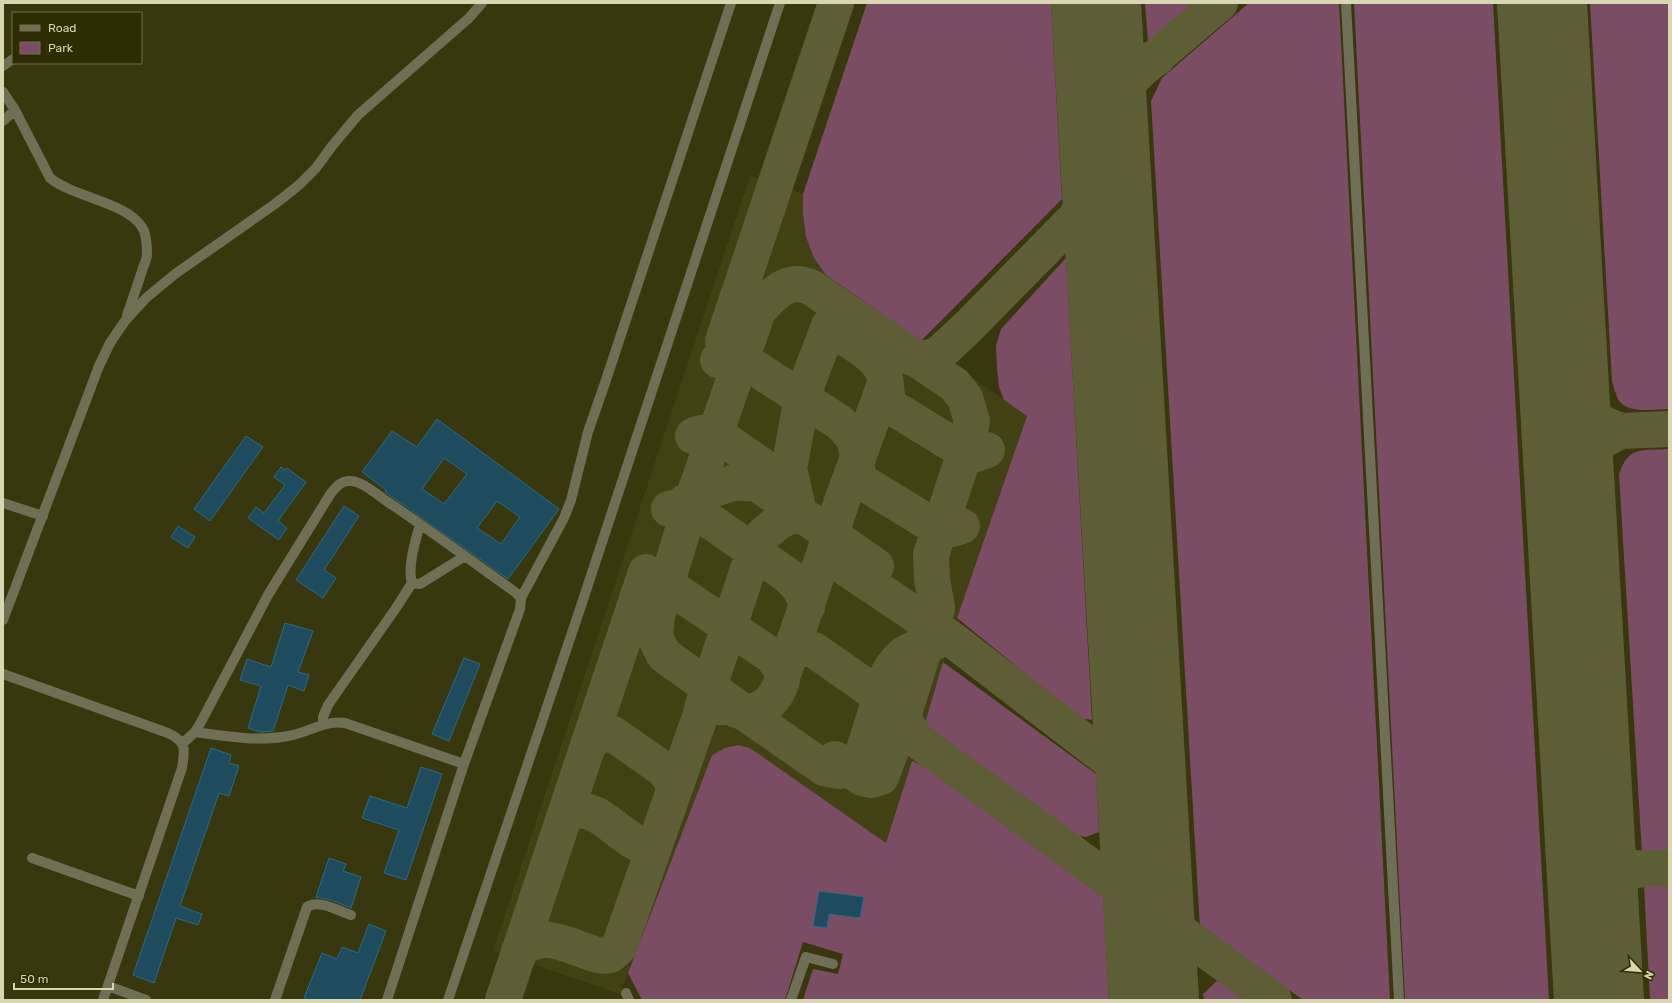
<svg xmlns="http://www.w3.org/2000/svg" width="1672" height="1003" viewBox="0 0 1672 1003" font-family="Rubik,sans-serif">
  <rect width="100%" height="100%" fill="#38370e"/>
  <!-- built -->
  <path fill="#424113" d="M750,176L803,194V213L826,275L1027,416L957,618L924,726L948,746L931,769L912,761L886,843L750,748L738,745L725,748L712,755L620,994L493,951Z"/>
  <!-- green -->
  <path fill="#7a4d64" d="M867,3H1051L1062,199L921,341L826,275L814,258L806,237L803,213V194Z
    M1145,3H1193L1148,42Z
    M1249,3H1339L1390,1000H1303L1200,927L1151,101L1162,78Z
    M1354,3H1493L1549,1000H1405Z
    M1590,3H1669V409C1655,409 1631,414 1620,402C1616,397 1614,387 1612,381Z
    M1066,258L1092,720L1080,718L957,618L1027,416L1004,400L999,387L997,368L996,346L1001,329Z
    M1669,449V851L1642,853L1619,474C1629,445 1642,451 1669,449Z
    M943,662L1096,774L1099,832L1086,837L1069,835L948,746L924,726Z
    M738,745L750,748L886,843L912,761L931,769L1103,892L1109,1000H803L813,969L838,974L843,954L803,942L785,1000H642L628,973L712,755L725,748Z
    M1669,883V1000H1650L1644,885Z
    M1218,980L1245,1000H1204L1203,994Z"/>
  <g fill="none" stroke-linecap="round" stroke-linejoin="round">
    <!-- taxiway -->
    <path stroke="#5e5e36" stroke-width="36" d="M1097,24C1099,30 1100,37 1103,43C1110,55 1128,62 1141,61C1147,61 1152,59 1157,58
      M1064,229C1074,224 1080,223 1090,228C1110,238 1109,261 1112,280
      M839,334C854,344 876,355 883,372C888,382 884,393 890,406L965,452L976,454L987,450
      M723,341L836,3
      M913,358H927L939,354L968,327L1075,218L1091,195L1102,172L1104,138L1108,117L1114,100L1124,87L1141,70L1220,3
      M718,360L733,357L741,359L839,422C853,435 856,440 858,459
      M1563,382C1580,413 1589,419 1621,431
      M693,436C700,432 708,432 715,433L791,486
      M856,463L858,475L864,483L939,529H952L962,526
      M1569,487L1574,466L1584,453L1599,442L1621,431L1669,429
      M685,502L690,507L709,491L732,483H756L876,566
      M669,509L681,506L690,507L787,575C798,585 804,593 807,607
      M820,568L827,564L837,562L950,638L1114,764C1127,777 1135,789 1142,805
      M638,595C649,584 653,584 667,585L772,656C777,663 783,671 782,679C782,682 780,686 779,688C772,704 761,710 745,713L664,655L655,637L657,615L690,507L758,311C773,294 788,276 812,288L955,385L965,398L972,421L965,452L931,555L932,579L937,608L901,723
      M789,655L802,648L814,650L887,701L895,710L901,723L881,777L872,780L862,778L835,759
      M785,669L842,501L885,384
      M702,708L747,572L763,535L778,522L799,512L789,469L802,397L829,326L840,319L848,318L863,323
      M904,713L906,724L917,740L1274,1000
      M588,747C594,737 601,734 613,734L663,769L671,779L674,789
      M1094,748C1108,752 1125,750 1133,737C1135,732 1136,726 1137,721
      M565,816L571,810C603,806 618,839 647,847L655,842
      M1589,831C1602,857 1614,866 1643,869
      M1145,851C1148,883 1150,895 1172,920
      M1123,896C1146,919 1147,951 1152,981
      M1593,911C1596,905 1597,897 1601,891C1614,867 1646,869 1669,868
      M519,951C540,930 565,944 589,952C595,955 602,957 610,955C613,953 617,949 619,947L701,714L711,707H730L745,713L824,768L839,771L851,768L861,759L888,674C902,650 910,650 935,642
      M503,1000L646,572"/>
    <!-- runway -->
    <path stroke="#5e5e36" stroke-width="90" d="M1096,3L1154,1000
      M1542,3L1599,1000"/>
  </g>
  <!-- building -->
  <path fill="#1e4c5e" stroke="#276b85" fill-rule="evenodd" d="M437,419L559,509L508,579L388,494L385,492L386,490L362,472L392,431L417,447ZM444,458L467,474L444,504L422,489ZM497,501L520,517L501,544L477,528Z
    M246,436L263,447L210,521L194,509Z
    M281,467L285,470L287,468L306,482L278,521L287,528L279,540L248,518L256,507L264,513L285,485L274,477Z
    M344,506L359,516L324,570L336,578L323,598L296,580Z
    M178,526L195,537L188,548L171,537Z
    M285,623L313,631L298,672L309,675L304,691L288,685L273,731L260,732L248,728L261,686L240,680L247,659L271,667Z
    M464,658L480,664L449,741L432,734Z
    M211,748L231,755L229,763L239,766L229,796L219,793L180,906L202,914L198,925L176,918L154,983L133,975Z
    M421,767L442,774L406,880L384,873L399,830L362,818L370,796L407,808Z
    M329,858L346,864L343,871L361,877L351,908L331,900L316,897Z
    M819,891L864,897L860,918L829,914L827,928L813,926Z
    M369,924L386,931L360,1000H310L304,998L322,953L337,959L342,947L358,953Z"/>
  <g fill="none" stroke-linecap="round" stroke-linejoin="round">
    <!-- minor -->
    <path stroke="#6f6f55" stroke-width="10" d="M1346,3L1399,1000
      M3,66L13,59
      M3,92L15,110L50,178C75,198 126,202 142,227C146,233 147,246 147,254C147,260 143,266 142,271C137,286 132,301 127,315
      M3,121L15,110
      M3,503L43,516
      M420,524C416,539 407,567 412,583L420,584L465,556
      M521,598L564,518L571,500L588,432L605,383L731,3
      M3,620L99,366L110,343L125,321L146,298L175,274L275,204L299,185L316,168L332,146L358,115L469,18L482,3
      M3,674L168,733C187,742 185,749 182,768L103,1000
      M323,724V717L328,705L396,608L412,583
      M195,732C225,736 258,742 288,736C308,733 324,720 345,723L464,764
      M183,743L195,732L201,722L268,595L331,493C337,486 342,480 351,481C364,482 377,495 388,502C431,531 473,562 515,592L521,598L520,609L464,764L387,1000
      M32,858L139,896
      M108,986L146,1000
      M626,993L629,1000
      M275,1000L307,907C319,899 339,911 351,915
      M448,1000L579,612L780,3
      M791,1000L806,957L833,964"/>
  </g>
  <!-- border -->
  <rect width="1672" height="1003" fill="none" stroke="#d7d7b2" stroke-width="8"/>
  <!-- legend -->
  <rect x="12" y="12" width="130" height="52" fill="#2e2c03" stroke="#727049"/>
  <rect x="20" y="25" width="20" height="6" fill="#6f6f55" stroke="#727049"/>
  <text x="48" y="32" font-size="12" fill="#d7d7b2">Road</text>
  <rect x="20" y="42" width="20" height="12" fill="#7a4d64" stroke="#727049"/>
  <text x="48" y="52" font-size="12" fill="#d7d7b2">Park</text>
  <!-- north arrow -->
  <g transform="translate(1640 971) rotate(116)" stroke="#2e2c03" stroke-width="3" paint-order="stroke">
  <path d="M0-3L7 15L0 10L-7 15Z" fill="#d7d7b2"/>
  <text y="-6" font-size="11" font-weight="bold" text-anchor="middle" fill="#d7d7b2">N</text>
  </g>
  <!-- scale -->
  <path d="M14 983v6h99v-6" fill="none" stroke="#d7d7b2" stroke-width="2"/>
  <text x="20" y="983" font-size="12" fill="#d7d7b2" stroke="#2e2c03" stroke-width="3" paint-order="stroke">50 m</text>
</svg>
